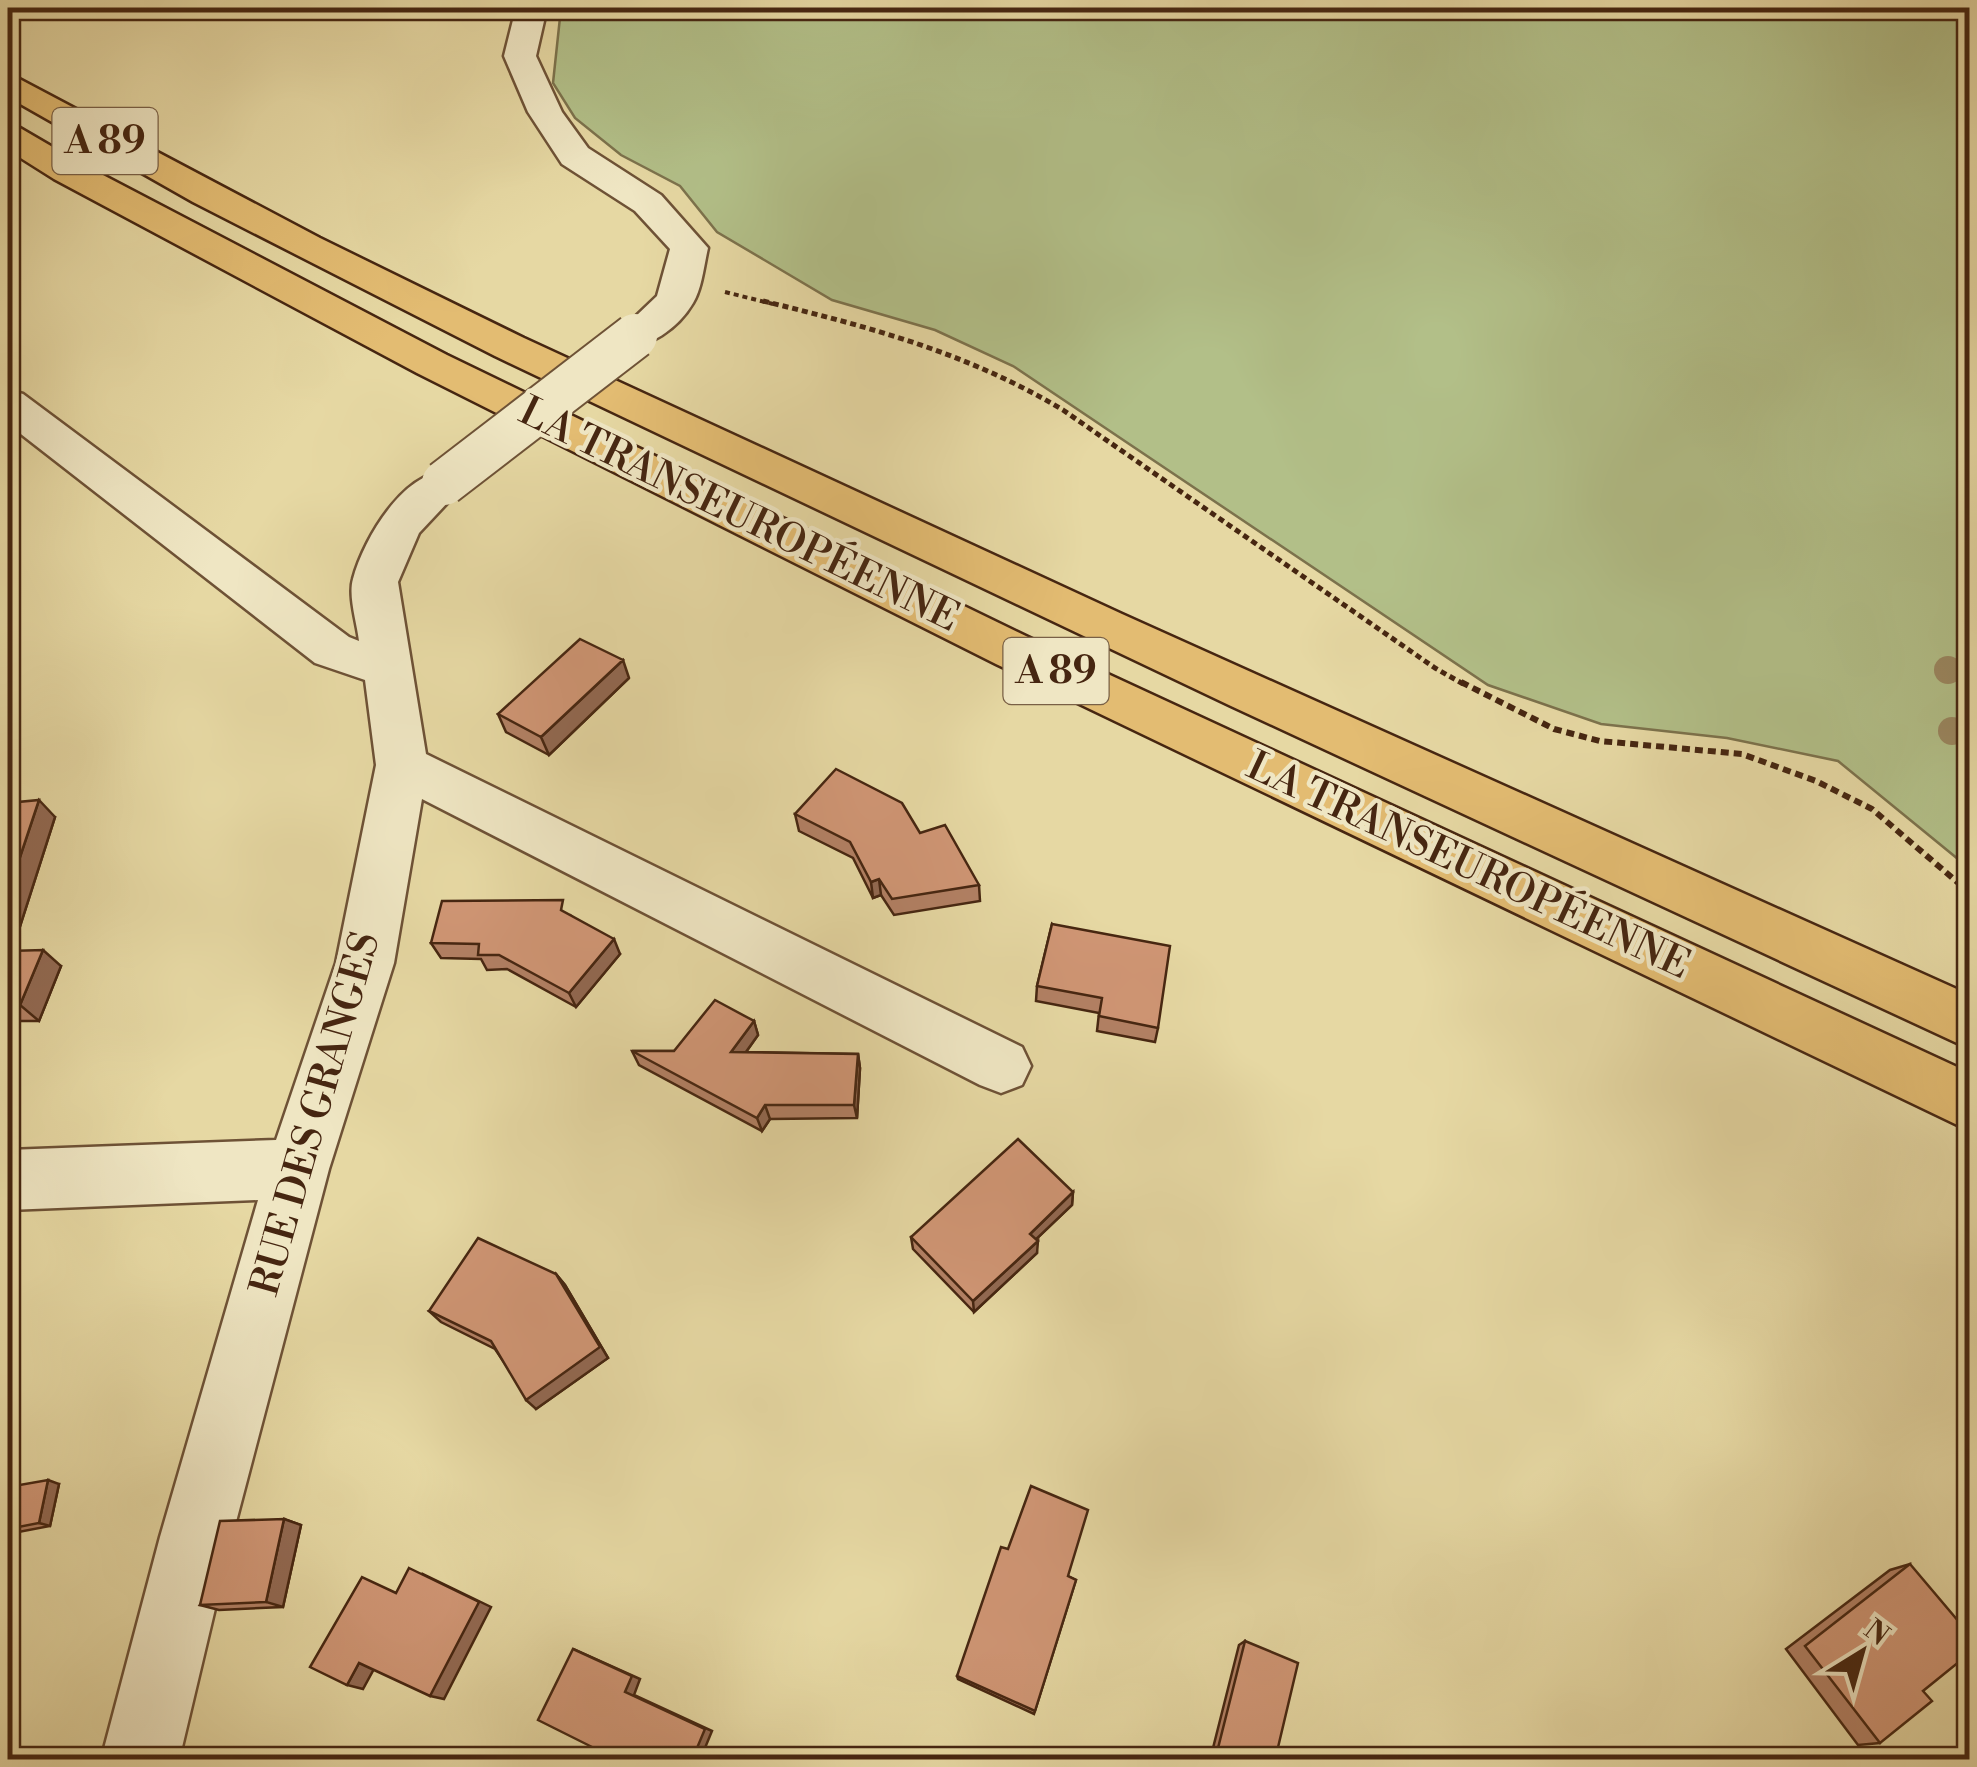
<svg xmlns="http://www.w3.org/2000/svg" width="1977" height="1767" viewBox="0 0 1977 1767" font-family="'Libre Bodoni',serif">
  <rect width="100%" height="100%" fill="#e6d8a3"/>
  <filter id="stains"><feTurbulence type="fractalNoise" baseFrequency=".002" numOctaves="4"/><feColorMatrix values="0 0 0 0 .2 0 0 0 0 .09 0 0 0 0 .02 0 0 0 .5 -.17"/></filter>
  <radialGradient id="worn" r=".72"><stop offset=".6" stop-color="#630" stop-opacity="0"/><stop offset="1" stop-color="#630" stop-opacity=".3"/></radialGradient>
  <!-- green -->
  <path fill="#b2bf88" stroke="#7c724c" stroke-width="2.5" d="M561,8H1969V868L1838,761L1727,738L1601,724L1488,685L1013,366L935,330L832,300L717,232L680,186L621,155L575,118L553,83Z"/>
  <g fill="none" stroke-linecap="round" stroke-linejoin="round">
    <!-- street casing -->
    <g stroke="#6e5236" stroke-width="5">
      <path id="street" d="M516,8H547L536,56L562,112L588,148L661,195L708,248C704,265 702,288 693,303C679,327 648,351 621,345L615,336L657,296L670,249L635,211L562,164L528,112L504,56Z
        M8,390L23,394L349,637L359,641C357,623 348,596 353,579C364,537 410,459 460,473L466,483L419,533L398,582L426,754L1022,1047L1031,1066L1022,1085L1001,1093L980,1085L422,799L394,963L329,1169L232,1537L179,1760H101L160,1537L258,1200L8,1210V1150L276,1140L336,963L376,765L365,680L315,663L8,424Z"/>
    </g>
    <!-- highway casing -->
    <g stroke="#462611" stroke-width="5">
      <path id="highway" d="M8,73L320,238L524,338L1122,614L1970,995V1049L1231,706L495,356L193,202L8,97Z
        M8,125L20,128L80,163L447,355L1030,638L1970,1073V1131L996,664L417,373L54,179L8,150Z"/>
    </g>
    <!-- path-far2 -->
    <path stroke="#462611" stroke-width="4" stroke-dasharray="5 4" stroke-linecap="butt" d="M725,292L773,304"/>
    <!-- path-far1 -->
    <path stroke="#462611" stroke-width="5" stroke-dasharray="6 4" stroke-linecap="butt" d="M763,301C870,327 968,353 1063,410L1435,668L1465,685"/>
    <!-- path -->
    <path stroke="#462611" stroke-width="6" stroke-dasharray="8 5" stroke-linecap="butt" d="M1461,682L1554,729L1600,741L1742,754L1816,781L1872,809L1970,893"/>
    <!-- street -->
    <use href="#street" fill="#efe6c3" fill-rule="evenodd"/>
    <!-- highway -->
    <use href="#highway" fill="#e3bc72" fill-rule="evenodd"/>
    <!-- street-bridge casing -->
    <g stroke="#6e5236" stroke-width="48" stroke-linecap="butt">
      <path id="street-bridge" d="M444,483L635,336"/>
    </g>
    <!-- street-bridge -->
    <use href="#street-bridge" stroke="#efe6c3" stroke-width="44"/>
  </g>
  <!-- trees -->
  <g fill="#9a8760">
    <circle cx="1948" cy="670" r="14"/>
    <circle cx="1952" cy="731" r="14"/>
  </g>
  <!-- wall -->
  <path fill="#b38165" stroke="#462611" stroke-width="2.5" d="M629,678L549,755L506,732L498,714Z
    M8,803L55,817L12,951L61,966L39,1021H8Z
    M795,814L920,833L979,885L980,901L894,915L881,895L873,898L853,858L799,831Z
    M570,915L620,954L576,1007L507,969L487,970L481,959L441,958L431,943Z
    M1052,924L1158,1028L1155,1042L1097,1031L1099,1013L1036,1001L1037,986Z
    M754,1021L758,1035L746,1052L858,1054L860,1068L857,1118L770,1119L762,1131L639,1065L632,1051H674Z
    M1073,1192L1072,1205L1036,1239L1037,1253L974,1312L913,1249L911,1237Z
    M556,1274L565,1285L608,1358L536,1409L495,1349L441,1322L429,1311Z
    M59,1484L50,1526L8,1534V1487Z
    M284,1519L301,1525L283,1607L219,1610L200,1605Z
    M1910,1564L1880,1743L1858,1745L1786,1649L1890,1570Z
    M1068,1576L1076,1580L1034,1714L958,1679L957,1676Z
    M1245,1641L1275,1760H1210L1239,1645Z"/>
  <!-- shaded-wall -->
  <path fill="#926952" stroke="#462611" stroke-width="2.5" d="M623,660L629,678L549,755L541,737Z
    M39,800L55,817L8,964V893Z
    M879,879L881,895L873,898L871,882Z
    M614,939L620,954L576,1007L569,993Z
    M43,950L61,966L39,1021L20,1005Z
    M754,1021L758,1035L736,1066L731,1052Z
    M858,1054L860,1068L857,1118L854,1105Z
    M765,1105L770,1119L762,1131L757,1118Z
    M1073,1192L1072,1205L1029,1246L1030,1234Z
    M1038,1241L1037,1253L974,1312L973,1301Z
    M556,1274L565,1285L608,1358L536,1409L526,1400Z
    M48,1480L59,1484L50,1526L39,1523Z
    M284,1519L301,1525L283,1607L266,1602Z
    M423,1574L491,1607L444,1699L430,1696Z
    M573,1649L640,1679L634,1695L712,1731L700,1760H692L625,1692Z
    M359,1663L375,1667L363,1689L347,1685Z"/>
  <!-- building -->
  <path fill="#d09675" stroke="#462611" stroke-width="2.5" d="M580,639L623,660L541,737L498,714Z
    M836,769L902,803L920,833L945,825L979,885L892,899L879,879L871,882L850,842L795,814Z
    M39,800L8,893V803Z
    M563,900L561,910L614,939L569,993L499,955H478L479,944L431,943L442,901Z
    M1052,924L1170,946L1158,1028L1099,1016L1102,998L1037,986Z
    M43,950L20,1005L8,1006V951Z
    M715,1000L754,1021L731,1052L858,1054L854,1105H765L757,1118L632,1051H674Z
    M1018,1139L1073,1192L1030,1234L1038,1241L973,1301L911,1237Z
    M478,1238L556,1274L600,1347L526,1400L491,1341L429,1311Z
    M48,1480L39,1523L8,1529V1487Z
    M1031,1486L1088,1510L1068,1576L1076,1580L1035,1711L957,1676L1001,1547L1008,1549Z
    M284,1519L266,1602L200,1605L220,1521Z
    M1910,1564L1970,1635V1653L1923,1691L1932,1701L1880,1743L1805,1646Z
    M409,1568L479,1602L430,1696L359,1663L347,1685L310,1667L362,1577L396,1593Z
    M1245,1641L1298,1663L1275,1760H1215Z
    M573,1649L632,1676L625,1692L705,1729L692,1760H591L596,1749L538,1720Z"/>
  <g text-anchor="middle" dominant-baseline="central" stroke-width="9" stroke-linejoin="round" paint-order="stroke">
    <!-- shield labels -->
    <g fill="#efe6c3" stroke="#796046" stroke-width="2.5">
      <rect x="52.5" y="108" width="105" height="66" rx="8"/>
      <rect x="1003.5" y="638" width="105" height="66" rx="8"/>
    </g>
    <g font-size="38" font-weight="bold" fill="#462611">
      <text x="105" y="141">A 89</text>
      <text x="1056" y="671">A 89</text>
    </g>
    <!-- street labels -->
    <g font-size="40" fill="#462611" stroke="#efe6c3">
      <text transform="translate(739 515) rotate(26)">LA TRANSEUROPÉENNE</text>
      <text transform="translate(1468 866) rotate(25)">LA TRANSEUROPÉENNE</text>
      <text transform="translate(316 1114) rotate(-74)">RUE DES GRANGES</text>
    </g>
  </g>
  <!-- margin -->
  <rect width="1977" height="1767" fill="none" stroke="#e6d8a3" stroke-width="40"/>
  <rect x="10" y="10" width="1957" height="1747" fill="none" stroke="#462611" stroke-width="5"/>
  <rect x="20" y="20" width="1937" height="1727" fill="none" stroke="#462611" stroke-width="2.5"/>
  <!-- north arrow -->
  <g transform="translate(1862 1652) rotate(37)" stroke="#efe6c3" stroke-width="8" paint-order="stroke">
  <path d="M0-8L18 38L0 25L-18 38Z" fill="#462611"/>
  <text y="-15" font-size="28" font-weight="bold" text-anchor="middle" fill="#462611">N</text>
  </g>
  <rect width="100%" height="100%" filter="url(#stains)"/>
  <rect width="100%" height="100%" fill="url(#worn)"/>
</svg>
